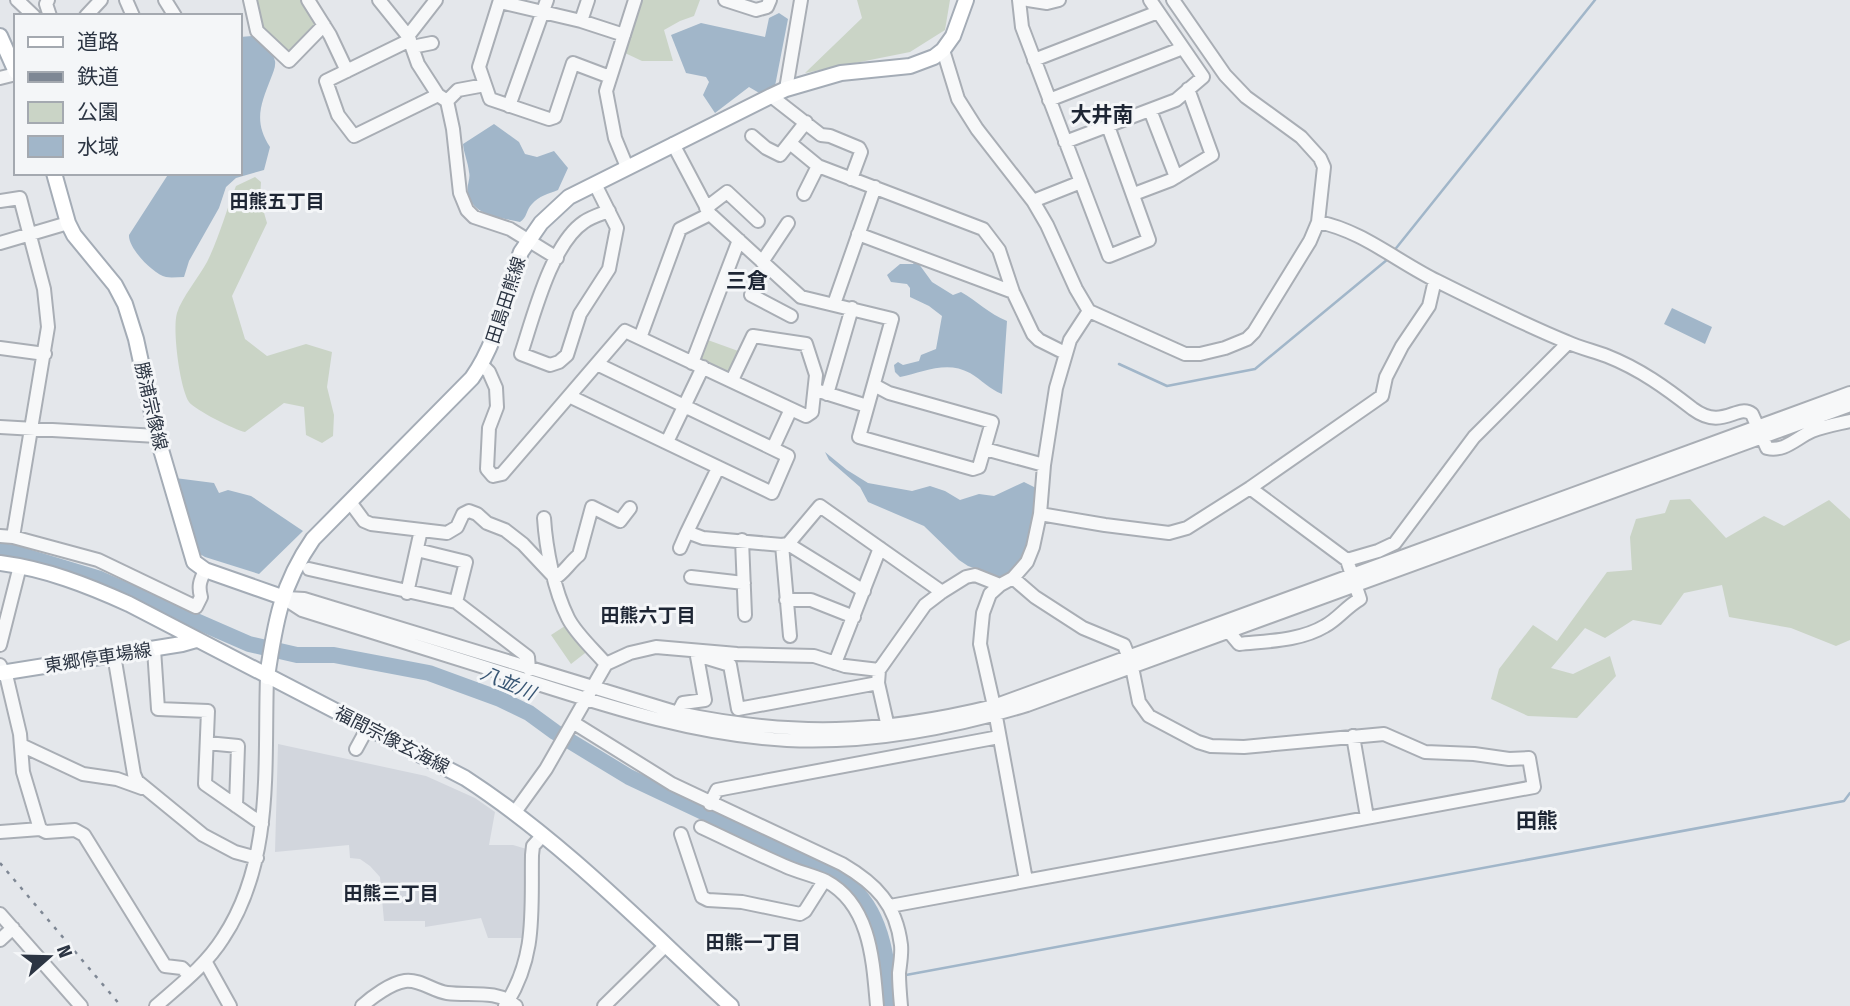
<svg xmlns="http://www.w3.org/2000/svg" width="1850" height="1006" viewBox="0 0 1850 1006" font-family="'Fira Sans Condensed','Noto Sans JP',sans-serif">
  <rect width="100%" height="100%" fill="#e4e7eb"/>
  <!-- built -->
  <path fill="#d2d6dd" d="M278,744L426,776L475,798L495,812L489,845H513L530,850L527,938H488L481,918L425,927V921H384L380,877L370,866L360,859L350,858L349,845L275,852Z"/>
  <!-- green -->
  <path fill="#cad4c6" d="M254,0H302L318,28L289,56L260,30Z
    M642,0H700L694,16L680,21L664,30L673,61H642L625,53Z
    M857,0H950L945,30L910,52L805,73L862,18Z
    M255,177L261,182L260,199L267,223L232,296L245,339L267,356L306,344L332,352L327,387L334,415L333,436L322,443L306,435L304,407L284,403L245,432C235,430 195,410 189,402C180,389 172,329 177,313C182,297 199,277 207,262C219,238 226,211 236,186Z
    M705,339L741,352L728,376L698,361Z
    M1690,499L1726,538L1764,516L1784,526L1829,500L1850,519V640L1836,646L1791,628L1729,617L1722,585L1684,593L1661,625L1633,620L1605,638L1585,628L1551,668L1573,674L1610,656L1616,676L1577,718L1528,716L1491,699L1499,669L1533,625L1557,641L1607,572L1632,570L1630,537L1636,519L1665,513L1670,500Z
    M568,624L589,650L571,664L551,635Z"/>
  <!-- water -->
  <path fill="#a1b6c9" d="M779,13L788,19L775,86L761,94L749,87L715,113L703,95L709,82L706,77L686,73L671,35L701,23L765,37L769,18Z
    M252,36C260,43 273,50 275,61C276,66 273,73 271,78C261,104 253,121 270,147L264,170L236,178L226,187L219,208L189,261L184,277C178,277 171,278 166,277C153,274 128,248 129,235L169,173H240V37Z
    M494,124L519,142L525,154L537,157L554,151L568,168L558,190C548,194 539,196 532,204C526,210 527,218 520,222C501,217 474,217 468,194C466,185 471,179 469,172C468,162 464,154 463,144Z
    M916,260L932,282L953,295L961,292C977,301 989,314 1007,321L1002,394C989,389 982,380 970,373C947,360 923,372 900,377L895,372L894,365L898,362L903,365L919,361L921,355L936,349L942,316L929,306L910,297V288L907,284L891,282L887,275L900,264H913Z
    M1672,308L1712,327L1705,344L1664,324Z
    M825,452L847,470L868,483L912,491L930,486L945,491L960,500L979,494L994,496L1024,482L1036,488C1033,521 1033,558 1003,578L968,566L959,560L924,526L868,502L860,487L829,460Z
    M175,478L214,483L219,493L228,490L251,496L303,531L259,574L205,557L198,553Z"/>
  <g fill="none" stroke-linecap="round" stroke-linejoin="round">
    <!-- stream -->
    <path stroke="#a1b6c9" stroke-width="2.5" d="M1393,252L1595,0
      M1049,338L1061,344
      M1119,364L1167,386L1255,369L1388,259
      M906,975L1844,801L1850,793"/>
    <!-- river -->
    <path stroke="#a1b6c9" stroke-width="16" d="M0,551L14,553L100,579L249,644L297,655H334L429,673L500,699L529,713L555,732L629,777L826,870C835,877 845,882 853,889C884,917 888,967 891,1006"/>
    <!-- minor casing -->
    <g stroke="#a9aeb5" stroke-width="16">
      <path id="minor" d="M17,0L34,16
        M48,0L46,4L50,16
        M126,0L133,16
        M165,0L175,16
        M250,0L257,31L289,61L324,25
        M308,0L330,35L347,71
        M379,0L408,36L418,64L438,95L447,101L453,129L460,193L467,210L474,217L510,229L557,258
        M500,0L479,67L490,99L549,119L555,117L573,63L610,77
        M725,0L756,10L767,7L770,0
        M1019,0L1022,27L1109,256L1149,240L1108,126
        M1028,0L1047,3L1059,0
        M500,2L581,21L624,35
        M86,16L101,0
        M581,21L588,0
        M408,36L436,0
        M410,40L326,81L338,115L354,136L438,95
        M412,47L432,43
        M943,50L958,99L977,129L1033,201L1047,225L1076,289L1089,311L1185,354H1200L1225,348L1247,339L1254,332L1310,241L1318,222L1324,167L1320,158L1301,137L1246,97L1225,75L1173,0
        M1034,60L1158,12
        M0,78L16,74
        M786,89L801,0
        M771,96L821,135L830,136L859,148L861,152L851,179
        M1049,100L1183,48
        M447,101L458,90L485,85
        M509,106L547,0
        M1150,110L1176,177
        M752,136L766,148L780,155L806,122
        M1065,142L1176,100L1203,77L1150,0
        M790,143L818,166L983,229L999,250L1013,292L1033,334L1039,340L1065,353
        M673,144L710,214L801,297L892,319L859,437L973,469L979,467L992,422L889,393L874,385
        M627,167L615,138L606,91L635,0
        M595,184L617,228L609,269L580,314L567,355L559,362L550,365L521,354C533,318 551,244 584,222C591,217 601,214 609,211
        M804,194L818,166
        M1134,194L1171,180L1212,155L1188,89
        M0,201L20,198L44,289L48,327L13,537
        M1033,201L1081,182
        M706,208L727,192L758,221
        M1318,222C1361,230 1398,262 1437,281C1479,302 1523,324 1567,342C1580,348 1594,351 1607,356C1640,369 1666,388 1693,409C1723,431 1737,403 1752,414L1767,448C1785,452 1796,438 1812,431C1824,426 1837,424 1850,421
        M858,234L1013,292
        M0,243L68,223
        M762,262L788,223
        M766,265L751,295L791,316
        M834,304L875,187
        M640,338L680,229L710,214
        M0,348L45,354
        M692,363L739,240
        M481,364L489,372L496,388L497,407L489,428L487,469L493,476L502,474L625,331L791,409L806,416L812,412L816,375L806,344L753,336L732,380
        M819,391L867,406
        M827,394L852,308
        M569,396L772,493L788,456L597,364
        M0,427L157,436
        M667,442L703,367
        M773,448L791,409
        M985,449L1044,465
        M718,468L687,532L703,538L782,545L788,544L820,506L942,592
        M350,502L364,521L371,524L447,533L457,527L463,514L469,511L477,514L487,523L505,530L523,544L555,578
        M1040,514L1105,525L1169,533L1187,528L1250,488L1382,396L1386,377L1402,346L1429,306L1435,280
        M544,518C546,549 554,590 568,618C576,634 594,650 606,664
        M0,536L13,537L98,560L196,607L201,597C198,586 200,581 205,570
        M742,540L745,615
        M788,544L864,591
        M782,545L790,636
        M680,548L687,532
        M417,550L466,562L456,602
        M1347,560L1378,551L1395,543L1474,437L1568,343
        M309,569L456,602L528,657L529,669
        M691,577L744,583
        M555,578C563,574 570,562 579,555L592,507L620,521L630,508
        M1013,578L1035,597L1083,628L1124,645L1129,658
        M407,593L421,530
        M282,597L302,610C374,633 447,655 519,678C607,706 694,735 787,740C870,744 949,729 1027,705L1850,405
        M286,598L304,599L678,713C794,737 879,734 994,706L1850,393
        M786,600H811L854,617
        M1229,632L1239,644C1267,641 1300,641 1325,626C1338,619 1346,607 1360,599L1347,560L1250,488
        M0,645L20,566
        M154,649L158,709L208,711L205,784L262,824
        M114,655L134,774L137,781L203,835L235,852L257,858
        M697,655L730,665L738,709L878,683
        M835,663L880,548
        M0,665L7,679L20,734L23,772L40,829
        M678,713L683,703L705,700L696,651
        M574,723L672,784L842,864C876,884 896,904 901,945C902,954 900,964 899,973C899,984 900,995 901,1006
        M888,727L878,683L879,670L925,605L942,592L966,577L975,575L1000,585
        M1353,736L1367,817
        M207,743L238,746L236,806
        M21,745L83,774L117,779L142,788
        M356,749L368,727
        M710,804L717,790L727,788L999,737
        M515,812L546,769L606,664L630,653L656,647L737,654L814,656L845,666L879,670
        M701,827C729,840 757,854 785,866C798,872 813,875 826,881C871,905 873,962 877,1006
        M0,832L40,829L46,832L75,830L84,835L165,966L182,968L190,976
        M681,834L702,897L708,900L742,902L800,914L805,911L824,881
        M1026,880L994,706L980,644L981,633L983,613L990,594L1000,585L1013,578L1027,562L1033,547L1040,514L1044,465L1056,388L1070,340L1089,311
        M890,906L1534,787L1529,758L1509,759L1474,754L1425,752L1384,734L1244,747L1211,746L1198,742L1149,716L1139,702L1132,667
        M0,914L81,1006
        M0,940L13,928
        M205,961L230,1006
        M156,1006C180,985 206,965 223,938C274,861 264,765 267,677
        M362,1006C372,997 391,983 405,981C420,979 433,991 447,993C471,996 496,989 516,1006
        M505,1006C537,956 531,912 532,855L533,846L543,835
        M604,1006L665,946"/>
    </g>
    <!-- major casing -->
    <g stroke="#a4acb6" stroke-width="18">
      <path id="major" d="M0,36L16,72
        M54,173L68,223L74,235L115,285L125,304L136,339L157,436L194,562L205,570L282,597
        M0,563C46,569 87,585 129,604L465,778C562,841 645,927 731,1006
        M0,673L182,644L196,640
        M267,677C275,623 281,585 313,539L472,378C499,340 505,295 521,252L541,223L569,197L771,96L786,89L841,73L910,66L934,57L943,50L953,36L966,0"/>
    </g>
    <!-- minor -->
    <use href="#minor" stroke="#f7f8f9" stroke-width="12"/>
    <!-- major -->
    <use href="#major" stroke="#fff" stroke-width="14"/>
    <!-- rail -->
    <path stroke="#7e8794" stroke-width="2.5" stroke-dasharray="3.5 7" stroke-linecap="butt" d="M0,863L121,1006"/>
  </g>
  <g text-anchor="middle" dominant-baseline="central" stroke-width="6" stroke-linejoin="round" paint-order="stroke">
    <!-- street labels -->
    <g font-size="18" fill="#2c3543" stroke="#f4f6f8">
      <text transform="translate(506 300) rotate(-72)">田島田熊線</text>
      <text transform="translate(151 406) rotate(77)">勝浦宗像線</text>
      <text transform="translate(98 658) rotate(-9)">東郷停車場線</text>
      <text transform="translate(392 740) rotate(27)">福間宗像玄海線</text>
    </g>
    <!-- neighbourhood labels -->
    <g font-size="19" font-weight="bold" fill="#1e2634" stroke="#f4f6f8">
      <text x="277" y="201">田熊五丁目</text>
      <text x="648" y="615">田熊六丁目</text>
      <text x="391" y="893">田熊三丁目</text>
      <text x="753" y="942">田熊一丁目</text>
    </g>
    <!-- water labels -->
    <g font-size="19" font-style="italic" fill="#385674" stroke="#f4f6f8">
      <text transform="translate(508 683) rotate(23)">八並川</text>
    </g>
    <!-- quarter labels -->
    <g font-size="21" font-weight="bold" fill="#1e2634" stroke="#f4f6f8">
      <text x="1102" y="115">大井南</text>
      <text x="747" y="281">三倉</text>
      <text x="1537" y="821">田熊</text>
    </g>
  </g>
  <!-- legend -->
  <rect x="14" y="14" width="228" height="161" fill="#f4f6f8" stroke="#a4a9b0" stroke-width="2"/>
  <rect x="28" y="37" width="35" height="10" fill="#ffffff" stroke="#a4a9b0" stroke-width="2"/>
  <text x="77" y="49" font-size="21" fill="#2c3543">道路</text>
  <rect x="28" y="72" width="35" height="10" fill="#7e8794" stroke="#a4a9b0" stroke-width="2"/>
  <text x="77" y="84" font-size="21" fill="#2c3543">鉄道</text>
  <rect x="28" y="102" width="35" height="21" fill="#cad4c6" stroke="#a4a9b0" stroke-width="2"/>
  <text x="77" y="119" font-size="21" fill="#2c3543">公園</text>
  <rect x="28" y="136" width="35" height="21" fill="#a1b6c9" stroke="#a4a9b0" stroke-width="2"/>
  <text x="77" y="154" font-size="21" fill="#2c3543">水域</text>
  <!-- north arrow -->
  <g transform="translate(49 957) rotate(70)" stroke="#f4f6f8" stroke-width="5" paint-order="stroke">
  <path d="M0-5L12 26L0 18L-12 26Z" fill="#2c3543"/>
  <text y="-10" font-size="19" font-weight="bold" text-anchor="middle" fill="#2c3543">N</text>
  </g>
</svg>
